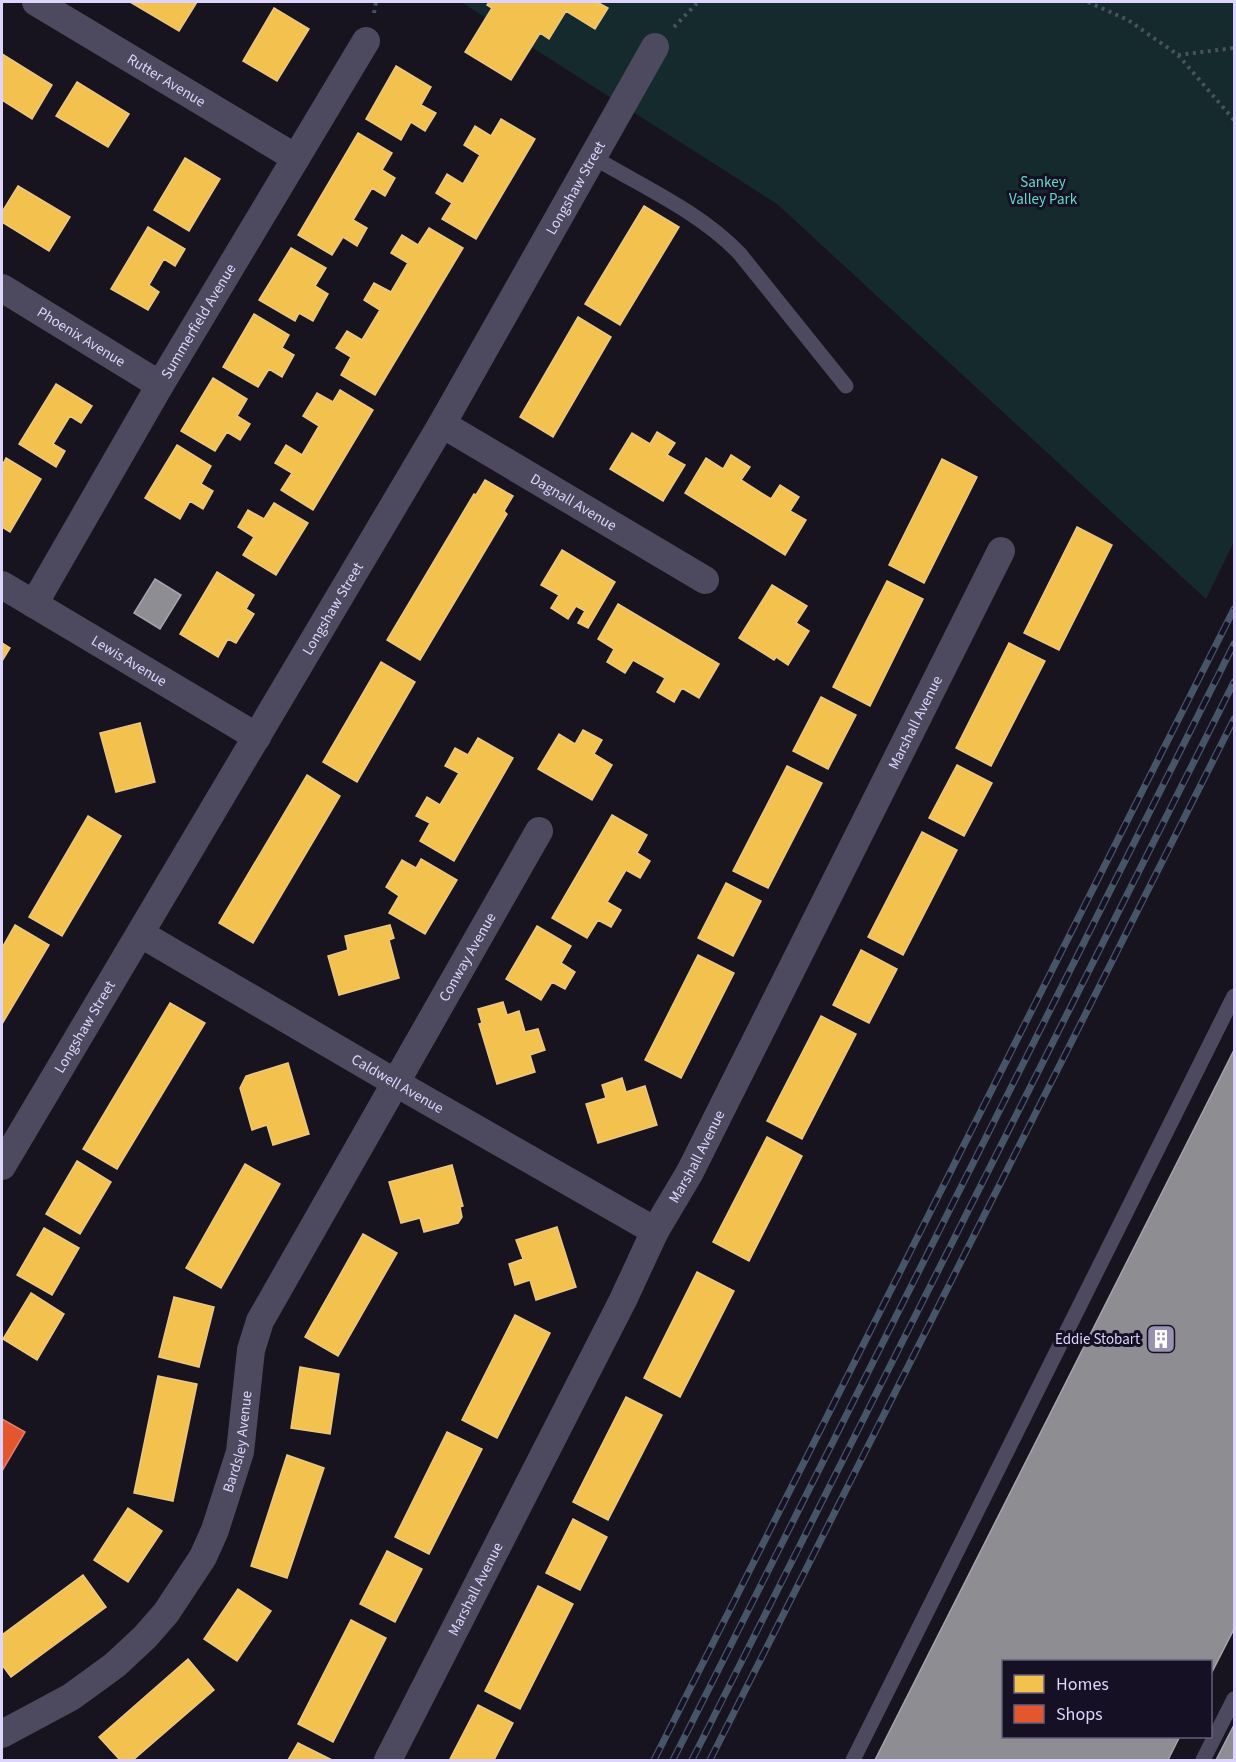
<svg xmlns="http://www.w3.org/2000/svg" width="1236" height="1762" viewBox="0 0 1236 1762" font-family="'Source Sans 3',sans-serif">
  <rect width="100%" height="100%" fill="#17141f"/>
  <!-- green -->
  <path fill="#142a2c" d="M461,2H1234V542L1206,599L777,204Z"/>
  <!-- homes -->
  <path fill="#f2c14e" stroke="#ecc782" stroke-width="1.5" d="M130,2H197L179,31Z
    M489,2H597L608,8L595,29L566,11L549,39L540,33L511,80L465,52L492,8L487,5Z
    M274,8L309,29L277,81L243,61Z
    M2,54L52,85L32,119L2,100Z
    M396,66L431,87L421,105L436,113L425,131L411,122L401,140L366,119Z
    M77,82L129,114L108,147L56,116Z
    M501,119L535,139L476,239L442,219L452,203L436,193L447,174L463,184L480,155L464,145L475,126L491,136Z
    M358,133L392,153L382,170L395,178L385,196L372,188L353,220L367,228L357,246L343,237L332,255L298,235Z
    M185,158L220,179L189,231L154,210Z
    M18,186L70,217L49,251L2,222V212Z
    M644,206L679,227L620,325L585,304Z
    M148,227L185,249L175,266L164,259L149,285L159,292L148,310L111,289Z
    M429,228L463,248L375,395L341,375L351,357L336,348L347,331L362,340L380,310L364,300L374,283L391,292L408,263L391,253L402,235L418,245Z
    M291,248L326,268L315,286L328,294L313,321L299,313L295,321L259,300Z
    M254,314L289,335L282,348L294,355L282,377L269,369L258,387L223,367Z
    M578,317L611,337L553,437L520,417Z
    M213,378L247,399L237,416L250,424L240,440L227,432L215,451L181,431Z
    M56,384L92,406L81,423L70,416L53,444L65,451L56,467L19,444Z
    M340,390L373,410L313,510L281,490L292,473L275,463L286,445L302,455L319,426L303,416L317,393L333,402Z
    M657,432L675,443L667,455L685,465L663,501L610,469L632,433L650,444Z
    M177,445L211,466L201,484L213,491L203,509L190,501L180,519L145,498Z
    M731,455L750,467L741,480L771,499L780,485L799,497L790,511L806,520L785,555L685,493L706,458L723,469Z
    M6,458L41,479L10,532L2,527V466Z
    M942,459L977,477L924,583L889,565Z
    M485,480L513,496L504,511L507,514L420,660L387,640L474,494L476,495Z
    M274,503L308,523L276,575L243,555L254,537L238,527L248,510L264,519Z
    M1077,527L1112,545L1059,650L1024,633Z
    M562,550L615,582L588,628L578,623L585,611L576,606L568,619L551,608L559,595L541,585Z
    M217,572L254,595L246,609L254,614L236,643L228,639L218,657L180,634Z
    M887,581L923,599L870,706L833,687Z
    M772,585L807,606L796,623L809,631L788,665L776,657L774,660L739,638Z
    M618,604L719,664L699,698L682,688L674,702L657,692L665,678L633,660L625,673L607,662L614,649L598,639Z
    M2,643L10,648L2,661Z
    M1009,643L1045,661L991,766L956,748Z
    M381,662L415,682L357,782L323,762Z
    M821,697L856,715L828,769L793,751Z
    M140,723L155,782L116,792L100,733Z
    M583,730L602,740L594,754L612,765L592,800L538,769L559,734L575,744Z
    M478,738L513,758L454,861L420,841L430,823L416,816L427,797L440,805L459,773L445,766L455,748L468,755Z
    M957,765L992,783L964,836L929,818Z
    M787,766L822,783L768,888L733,871Z
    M307,775L340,796L253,943L219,923Z
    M612,815L647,835L637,853L650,861L640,878L626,870L607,902L621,910L611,927L598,920L587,938L552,918Z
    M88,816L121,836L62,936L29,917Z
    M922,832L957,850L903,955L868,937Z
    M421,859L457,880L425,934L389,913L399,896L386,887L402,860L416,868Z
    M726,883L761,901L733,956L698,938Z
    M15,925L49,945L2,1024V948Z
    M390,925L394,938L389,940L399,978L339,995L328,956L348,950L345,936Z
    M537,926L571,946L561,963L575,972L565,989L552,982L541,1000L506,979Z
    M861,950L897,969L869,1023L833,1005Z
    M698,955L734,973L681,1078L645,1060Z
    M503,1002L507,1015L519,1011L525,1032L538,1029L545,1050L530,1055L535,1072L497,1084L479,1024L482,1023L478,1009Z
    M170,1003L205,1023L117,1169L83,1149Z
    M821,1016L856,1034L802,1139L767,1121Z
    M288,1063L309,1134L273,1145L267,1125L252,1130L240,1088L246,1076Z
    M622,1078L626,1092L645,1086L657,1125L598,1143L586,1104L606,1098L602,1085Z
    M767,1137L802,1156L749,1261L713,1242Z
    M77,1161L111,1182L80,1234L46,1214Z
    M245,1164L280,1184L221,1288L186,1268Z
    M452,1165L463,1206L460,1207L462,1217L458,1223L424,1232L420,1218L401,1223L389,1182Z
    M557,1227L576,1287L536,1300L530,1280L515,1285L509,1264L523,1259L516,1240Z
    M44,1228L79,1248L52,1295L17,1275Z
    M363,1234L397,1253L338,1356L305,1337Z
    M697,1272L734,1291L680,1397L644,1378Z
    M31,1293L64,1314L37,1360L3,1339Z
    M174,1297L214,1307L199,1367L159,1357Z
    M515,1315L550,1333L497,1438L462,1420Z
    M300,1367L339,1374L330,1434L291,1428Z
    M158,1376L197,1384L173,1501L134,1493Z
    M626,1397L662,1415L608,1520L573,1502Z
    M447,1432L482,1449L429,1554L395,1537Z
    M287,1455L324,1468L287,1578L251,1566Z
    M128,1508L162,1531L128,1582L94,1560Z
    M573,1519L607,1537L580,1590L546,1573Z
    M387,1551L422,1569L395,1622L360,1604Z
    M83,1575L106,1607L11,1677L2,1665V1635Z
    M538,1586L573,1604L520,1709L485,1691Z
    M238,1589L271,1611L237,1661L204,1639Z
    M351,1620L386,1638L333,1742L298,1724Z
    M188,1659L214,1690L133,1760H120L99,1737Z
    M478,1705L513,1723L494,1760H454L450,1759Z
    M298,1743L332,1760H288Z"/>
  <!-- shops -->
  <path fill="#e4572e" stroke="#e27d6c" stroke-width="1.5" d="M2,1419L25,1432L2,1471Z"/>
  <!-- industry -->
  <path fill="#8d8d92" stroke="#a5a3b2" stroke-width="1.5" d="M155,579L181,595L160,629L134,613Z
    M1234,1050V1629L1210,1676V1662H1004V1736H1180L1168,1760H875Z
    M1234,1725V1760H1216Z"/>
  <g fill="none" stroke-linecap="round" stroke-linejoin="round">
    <!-- path -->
    <path stroke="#485260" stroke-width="4" stroke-dasharray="3 4.5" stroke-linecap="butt" d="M1088,2L1128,20L1178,55L1234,120
      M374,13L376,2
      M674,27L698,2
      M1178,55L1234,48"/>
    <!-- lane -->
    <path stroke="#4d4a60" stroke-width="15" d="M593,157C643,187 700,212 740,254L846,386
      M853,1760L1234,996
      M1203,1760L1234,1699"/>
    <!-- street -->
    <g stroke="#4d4a60" stroke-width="28">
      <path id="s1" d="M36,2L296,158"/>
      <path id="s2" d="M2,288L160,385"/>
      <path id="s3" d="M442,424L705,580"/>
      <path id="s4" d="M2,585L257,737"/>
      <path id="s5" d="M34,604L160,385L366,41"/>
      <path id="s6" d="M141,934L396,1083L655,1231"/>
      <path id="s7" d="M2,1166L442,424L655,47"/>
      <path id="s8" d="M2,1734L71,1697L115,1665L145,1637L166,1613L203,1557L215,1530L240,1452L251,1350L260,1321L539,831"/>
      <path id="s9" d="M388,1760L623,1300L655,1231L690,1172L1001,551"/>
    </g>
    <!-- rail casing -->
    <g stroke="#465668" stroke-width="7">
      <path id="rail" d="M654,1760L1234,609
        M673,1760L1234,644
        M692,1760L1234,682
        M710,1760L1234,719"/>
    </g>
    <!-- rail -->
    <use href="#rail" stroke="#151024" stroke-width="4.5" stroke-dasharray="14" stroke-linecap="butt"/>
  </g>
  <!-- icons -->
  <defs>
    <g id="building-square" transform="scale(1.5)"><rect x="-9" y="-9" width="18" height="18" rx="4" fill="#9891af" stroke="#151024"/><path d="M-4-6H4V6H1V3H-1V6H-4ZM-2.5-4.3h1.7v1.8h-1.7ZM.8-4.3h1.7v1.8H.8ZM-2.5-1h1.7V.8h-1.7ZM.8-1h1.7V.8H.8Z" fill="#fff"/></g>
  </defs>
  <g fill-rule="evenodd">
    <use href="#building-square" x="1161" y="1339"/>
  </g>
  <g text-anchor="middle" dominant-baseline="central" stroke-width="6" stroke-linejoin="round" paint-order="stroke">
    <!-- street labels -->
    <g font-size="15" fill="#ddd5fd" stroke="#151024">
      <text stroke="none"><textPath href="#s1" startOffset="152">Rutter Avenue</textPath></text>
      <text stroke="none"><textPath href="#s7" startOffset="1134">Longshaw Street</textPath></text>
      <text stroke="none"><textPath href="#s5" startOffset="327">Summerfield Avenue</textPath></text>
      <text stroke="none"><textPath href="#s2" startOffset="93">Phoenix Avenue</textPath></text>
      <text stroke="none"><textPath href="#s3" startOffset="153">Dagnall Avenue</textPath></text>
      <text stroke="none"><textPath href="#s7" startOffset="648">Longshaw Street</textPath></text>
      <text stroke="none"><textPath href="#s4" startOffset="148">Lewis Avenue</textPath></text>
      <text stroke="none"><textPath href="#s9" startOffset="1164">Marshall Avenue</textPath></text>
      <text stroke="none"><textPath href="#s8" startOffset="936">Conway Avenue</textPath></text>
      <text stroke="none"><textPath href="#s7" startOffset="162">Longshaw Street</textPath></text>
      <text stroke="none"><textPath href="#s6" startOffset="297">Caldwell Avenue</textPath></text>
      <text stroke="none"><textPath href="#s9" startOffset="678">Marshall Avenue</textPath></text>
      <text stroke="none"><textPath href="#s8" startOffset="394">Bardsley Avenue</textPath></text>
      <text stroke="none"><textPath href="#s9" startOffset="192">Marshall Avenue</textPath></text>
    </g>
    <!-- park labels -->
    <g font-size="15" fill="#64dac6" stroke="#151024">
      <text x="1043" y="182">Sankey<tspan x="1043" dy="17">Valley Park</tspan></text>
    </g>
    <!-- poi labels -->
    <g font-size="15" fill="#ddd5fd" stroke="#151024" text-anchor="end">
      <text x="1140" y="1339">Eddie Stobart</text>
    </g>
  </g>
  <!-- border -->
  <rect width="1236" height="1762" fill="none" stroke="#ddd5fd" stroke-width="6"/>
  <!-- legend -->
  <rect x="1002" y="1660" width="210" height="78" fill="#151024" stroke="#655f7b" stroke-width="1.5"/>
  <rect x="1014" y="1675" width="30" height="18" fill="#f2c14e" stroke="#655f7b" stroke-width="1.5"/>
  <text x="1056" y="1690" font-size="18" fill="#ddd5fd">Homes</text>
  <rect x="1014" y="1705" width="30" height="18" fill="#e4572e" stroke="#655f7b" stroke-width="1.5"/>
  <text x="1056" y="1720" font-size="18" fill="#ddd5fd">Shops</text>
</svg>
